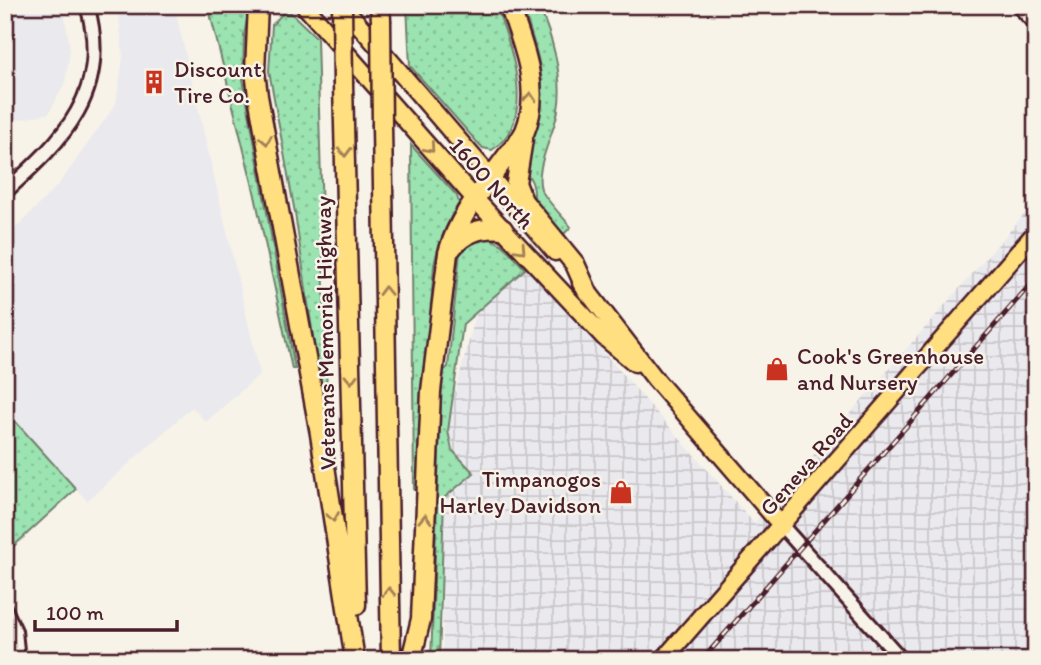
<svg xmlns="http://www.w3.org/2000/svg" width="1041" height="665" viewBox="0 0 1041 665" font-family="Itim,sans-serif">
  <defs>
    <pattern id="industrial-grid" width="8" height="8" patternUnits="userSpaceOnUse" patternTransform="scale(1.75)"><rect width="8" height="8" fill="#eae9ed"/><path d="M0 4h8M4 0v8" fill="none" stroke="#cac7cb"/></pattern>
    <pattern id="green-dots" width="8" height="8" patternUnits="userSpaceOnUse" patternTransform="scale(1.75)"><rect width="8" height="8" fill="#9be3b1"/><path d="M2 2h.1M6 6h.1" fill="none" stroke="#87c298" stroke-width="1.8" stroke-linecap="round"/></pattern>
  </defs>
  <rect width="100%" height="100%" fill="#f7f3e8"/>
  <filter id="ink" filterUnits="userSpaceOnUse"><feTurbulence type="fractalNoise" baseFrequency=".0143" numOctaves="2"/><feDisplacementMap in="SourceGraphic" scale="14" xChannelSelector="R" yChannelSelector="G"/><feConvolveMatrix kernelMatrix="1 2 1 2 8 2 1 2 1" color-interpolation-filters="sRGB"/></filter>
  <g filter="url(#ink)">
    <!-- built -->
    <path fill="#eae9ed" d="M5,5H63L70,50L65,83L49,113L5,123Z
      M118,5H174L260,374L206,422L192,407L87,501L5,410V239L59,184L116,104L123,58Z"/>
    <!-- industrial -->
    <path fill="url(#industrial-grid)" d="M1036,201V660H443L441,445L492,255L525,263L754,523Z"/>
    <!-- green -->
    <path fill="url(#green-dots)" stroke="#72816e" stroke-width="2" d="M208,5H250L244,35L243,79L295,369H292L254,191Z
      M407,5H496C510,45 539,119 492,150L483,148L476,141L410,66Z
      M522,5H538C552,35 564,77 558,110C555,132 534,168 541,189C545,199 564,218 571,227L563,235L534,201C535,186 532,178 521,167C527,150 536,134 540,116C548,78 534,42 522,5Z
      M290,12L317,38L327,398V413H324L295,213L269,71L272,25L283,13Z
      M411,145L457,196L459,203C446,223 439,241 434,265L418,490H414Z
      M488,237L503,245L525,269L463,324L448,431L452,450L474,473L444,498L439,660H431L442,372L448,367L460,252L466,242Z
      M5,410L76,489L5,554Z"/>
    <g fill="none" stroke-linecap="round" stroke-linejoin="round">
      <!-- minor casing -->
      <g stroke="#4a1f2b" stroke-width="18">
        <path id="minor" d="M1018,5L1036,25
          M5,192C64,139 112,92 87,5
          M782,526L902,660
          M5,609L15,631L18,660"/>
      </g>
      <!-- major casing -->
      <g stroke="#4a1f2b" stroke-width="21">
        <path id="major" d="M304,5L475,199L604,337L635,363
          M342,5L555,252
          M581,283L656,380L782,526
          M663,660L1036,232"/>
      </g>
      <!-- highway casing -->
      <g stroke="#4a1f2b" stroke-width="23">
        <path id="highway" d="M258,5L255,71L258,96L320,434L355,660
          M380,5L381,20
          M343,84L356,605
          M382,126L391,660
          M523,139L516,183L523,201L575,264L587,291
          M450,250C464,232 481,227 503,229
          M411,660L421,619L431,391L448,253C459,214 483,189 506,157C512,149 521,140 525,131C542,90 523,44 509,5"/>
      </g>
      <!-- minor -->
      <use href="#minor" stroke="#f7f3e8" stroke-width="12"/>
      <!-- major -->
      <use href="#major" stroke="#ffdf80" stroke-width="16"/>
      <!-- highway -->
      <use href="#highway" stroke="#ffdf80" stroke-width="18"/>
      <!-- rail casing -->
      <g stroke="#4a1f2b" stroke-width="5">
        <path id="rail" d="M702,660L1036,278"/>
      </g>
      <!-- rail -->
      <use href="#rail" stroke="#f7f3e8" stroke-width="2.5" stroke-dasharray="8" stroke-linecap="butt"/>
      <!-- highway-bridge casing -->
      <g stroke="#4a1f2b" stroke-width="23" stroke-linecap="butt">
        <path id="highway-bridge" d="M342,5L343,84
          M381,20L382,126"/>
      </g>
      <!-- highway-bridge -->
      <use href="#highway-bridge" stroke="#ffdf80" stroke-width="18"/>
    </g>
    <!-- one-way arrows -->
    <defs><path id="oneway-chevron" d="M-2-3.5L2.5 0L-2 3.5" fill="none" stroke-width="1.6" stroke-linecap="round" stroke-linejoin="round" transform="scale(1.75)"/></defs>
    <g stroke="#a47f56">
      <use href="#oneway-chevron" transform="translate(530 97) rotate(-85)"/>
      <use href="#oneway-chevron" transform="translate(266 140) rotate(80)"/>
      <use href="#oneway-chevron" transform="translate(430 148) rotate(49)"/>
      <use href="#oneway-chevron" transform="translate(345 152) rotate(89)"/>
      <use href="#oneway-chevron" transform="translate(521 249) rotate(47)"/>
      <use href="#oneway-chevron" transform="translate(385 291) rotate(-91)"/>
      <use href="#oneway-chevron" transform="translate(351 379) rotate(88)"/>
      <use href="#oneway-chevron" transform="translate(333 517) rotate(81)"/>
      <use href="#oneway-chevron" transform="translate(425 519) rotate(-88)"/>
      <use href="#oneway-chevron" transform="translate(389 592) rotate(-91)"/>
    </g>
  </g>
  <!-- icons -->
  <defs>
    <g id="building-bare" transform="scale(1.89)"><path d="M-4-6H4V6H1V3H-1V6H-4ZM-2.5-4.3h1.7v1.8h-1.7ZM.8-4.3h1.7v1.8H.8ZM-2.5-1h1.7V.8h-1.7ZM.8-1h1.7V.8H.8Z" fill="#c8321e" stroke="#f7f3e8" stroke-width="2.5" paint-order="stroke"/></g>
    <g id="shop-bare" transform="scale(1.89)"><path d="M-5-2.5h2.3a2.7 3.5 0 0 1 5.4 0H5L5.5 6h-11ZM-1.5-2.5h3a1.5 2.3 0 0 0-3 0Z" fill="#c8321e" stroke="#f7f3e8" stroke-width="2.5" paint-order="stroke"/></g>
  </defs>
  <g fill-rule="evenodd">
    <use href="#building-bare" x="154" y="82"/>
    <use href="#shop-bare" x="777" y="369"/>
    <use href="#shop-bare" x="621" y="492"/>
  </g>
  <g text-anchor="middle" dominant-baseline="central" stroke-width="5" stroke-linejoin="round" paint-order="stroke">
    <!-- poi labels -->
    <g font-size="23" fill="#4a1f2b" stroke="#f7f3e8" text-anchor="start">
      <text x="174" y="69">Discount<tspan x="174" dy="26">Tire Co.</tspan></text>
      <text x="797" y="356">Cook's Greenhouse<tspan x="797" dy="26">and Nursery</tspan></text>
      <text x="601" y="479" text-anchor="end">Timpanogos<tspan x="601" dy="26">Harley Davidson</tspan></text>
    </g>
    <!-- street labels -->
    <g font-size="23" fill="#4a1f2b" stroke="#f7f3e8">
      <text transform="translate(492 183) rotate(48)">1600 North</text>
      <text transform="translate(325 333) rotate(-91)">Veterans Memorial Highway</text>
      <text transform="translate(806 464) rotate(-49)">Geneva Road</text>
    </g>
  </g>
  <!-- margin -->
  <rect width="1041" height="665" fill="none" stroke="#f7f3e8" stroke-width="28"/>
  <rect x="14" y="14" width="1013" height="637" fill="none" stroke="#4a1f2b" stroke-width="2.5" filter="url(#ink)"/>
  <!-- scale -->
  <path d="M35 620v10h142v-10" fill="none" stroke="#4a1f2b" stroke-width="3.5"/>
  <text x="46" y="620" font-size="21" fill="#4a1f2b" stroke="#f7f3e8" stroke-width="5" paint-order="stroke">100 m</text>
</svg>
